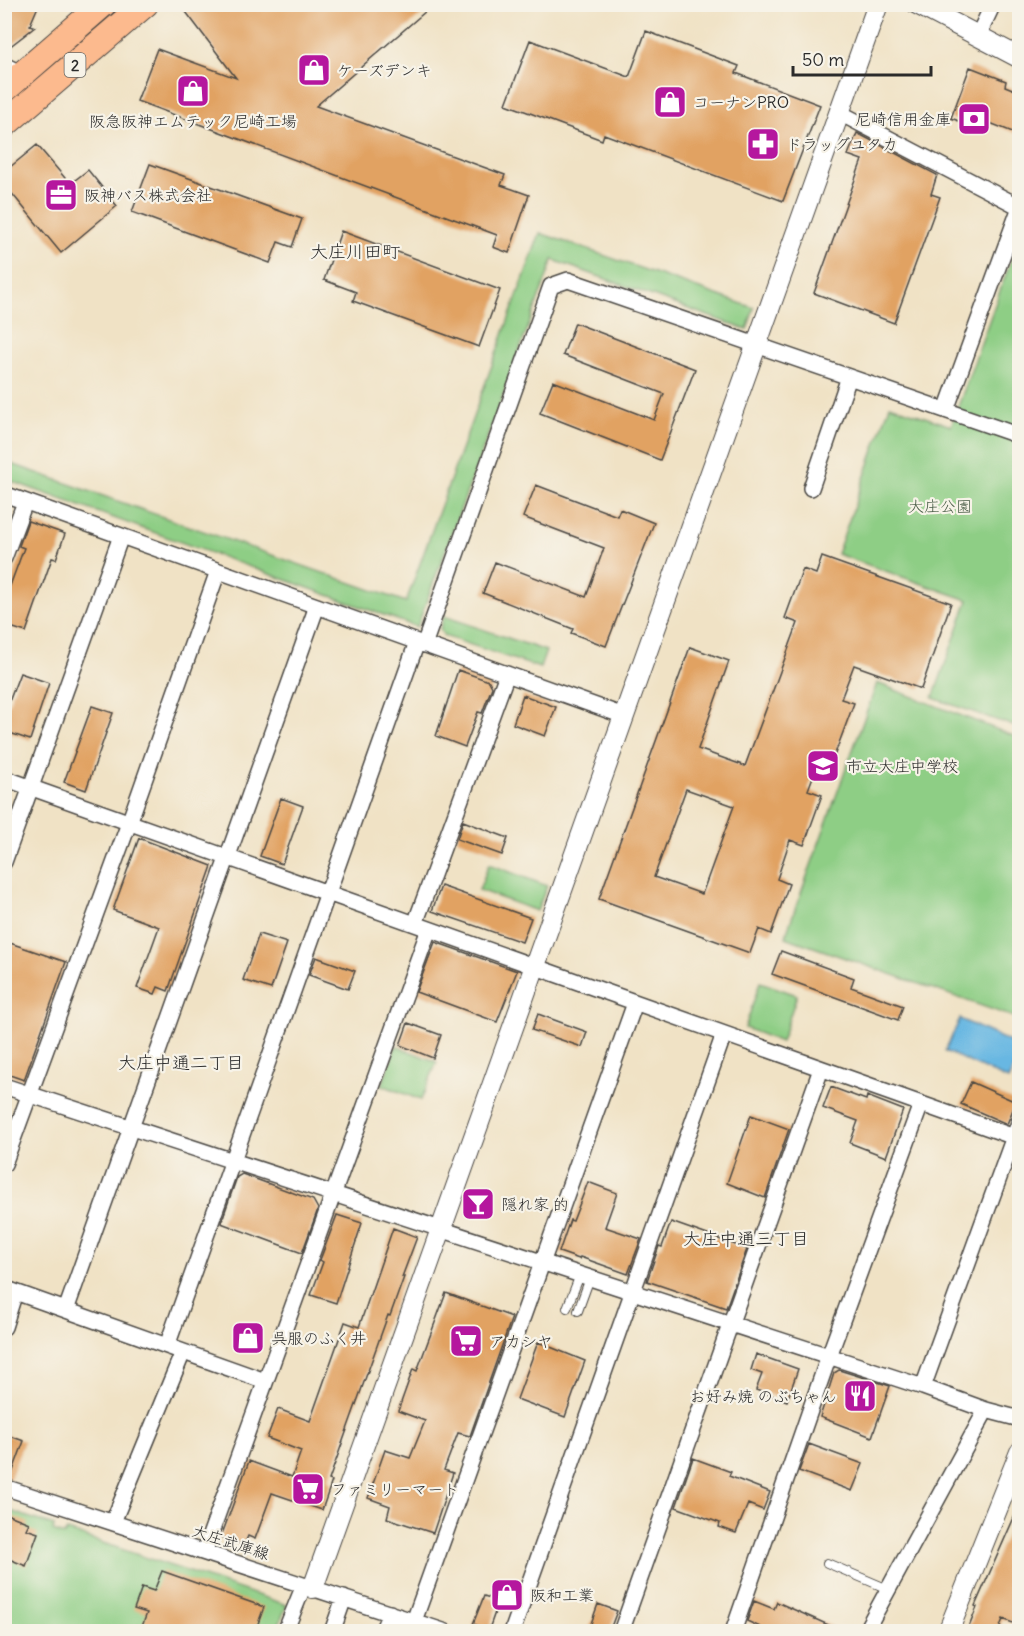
<svg xmlns="http://www.w3.org/2000/svg" width="1024" height="1636" viewBox="0 0 1024 1636" font-family="Delius,'Klee One',sans-serif">
  <rect width="100%" height="100%" fill="#f7f3e8"/>
  <filter id="ink" filterUnits="userSpaceOnUse"><feTurbulence type="fractalNoise" baseFrequency=".0167" numOctaves="2"/><feDisplacementMap in="SourceGraphic" scale="12" xChannelSelector="R" yChannelSelector="G"/><feConvolveMatrix kernelMatrix="1 2 1 2 8 2 1 2 1" color-interpolation-filters="sRGB"/></filter>
  <filter id="wash" filterUnits="userSpaceOnUse"><feTurbulence type="fractalNoise" baseFrequency=".008" numOctaves="4" result="noise"/><feDisplacementMap in="SourceGraphic" scale="24" xChannelSelector="R" yChannelSelector="G"/><feGaussianBlur stdDeviation="1.35" result="paint"/><feColorMatrix in="noise" values="0 0 0 0 0 0 0 0 0 0 0 0 0 0 0 0 0 1.4 0 .05"/><feComposite in="paint" operator="in"/></filter>
  <g filter="url(#wash)">
    <rect width="100%" height="100%" fill="#f0e2c5"/>
    <!-- green -->
    <path fill="#8ece85" stroke="#5c7c58" stroke-width="1.5" d="M540,233L754,308L747,330L553,260L417,627L5,479L4,459L9,463L406,602Z
      M1019,238V728L933,698L968,600L837,554L890,405L951,426Z
      M444,616L546,651L540,668L444,636L440,629Z
      M877,683L1019,738V1019L785,937Z
      M489,864L547,886L537,911L479,890Z
      M760,982L797,995L781,1042L745,1028Z
      M396,1046L437,1062L421,1100L382,1085Z
      M5,1509L54,1526L53,1531L64,1535L67,1531L287,1605L276,1631L5,1632Z"/>
    <!-- water -->
    <path fill="#67b7e2" stroke="#497186" stroke-width="1.5" d="M960,1019L1019,1046V1055L1008,1080L945,1051Z"/>
    <g id="blocks">
      <!-- building -->
      <path fill="#e1a262" fill-rule="evenodd" d="M4,4H39L30,25L35,27L4,51Z
        M180,4H434L316,106L505,175L501,185L529,195L509,253L493,247L497,235L137,101L157,49L236,78Z
        M646,31L739,66L736,73L820,105L783,201L604,134L602,140L506,104L530,40L629,77Z
        M970,67L1006,81L1005,86L1020,92V135L990,123L987,132L951,118Z
        M857,133L937,175L931,194L940,197L894,323L814,293L862,160L848,155Z
        M37,145L70,184L88,170L117,206L61,253L4,184V172Z
        M150,164L302,219L292,247L278,242L270,263L132,212Z
        M341,231L500,290L479,347L353,301L356,292L324,280Z
        M575,323L695,369L660,460L540,413L553,381L654,420L664,394L563,355Z
        M536,485L617,516L620,509L654,523L606,646L571,633L573,629L483,593L495,562L586,597L604,548L523,517Z
        M28,521L65,534L56,559L52,558L26,632L4,625V602L24,548L19,546Z
        M822,557L951,603L921,689L854,665L841,699L854,703L833,759L821,755L808,790L822,795L804,845L790,840L777,879L789,884L771,934L759,929L750,953L599,899L690,647L729,661L698,749L745,766L798,623L785,618L803,569L816,574ZM686,789L734,806L702,894L654,877Z
        M458,670L489,681L492,687L482,713L478,712L465,747L436,736Z
        M20,673L49,683L30,740L4,731V715Z
        M523,695L556,707L545,736L513,724Z
        M92,706L113,713L86,790L64,782Z
        M281,798L303,806L282,864L260,856Z
        M463,821L508,838L502,855L457,839Z
        M139,838L212,866L168,991L158,987L155,994L137,988L159,927L113,910Z
        M441,886L531,918L522,942L432,911Z
        M259,934L287,943L271,989L243,980Z
        M4,941L66,962L24,1080L4,1073Z
        M435,942L517,971L497,1022L416,992Z
        M781,951L854,978L851,987L903,1006L898,1020L772,974Z
        M316,957L355,971L348,989L309,975Z
        M538,1014L587,1032L582,1047L532,1030Z
        M408,1023L441,1035L433,1058L400,1045Z
        M971,1082L1016,1102L1007,1124L961,1104Z
        M831,1087L866,1100L867,1096L903,1110L886,1157L850,1143L858,1121L823,1108Z
        M751,1115L789,1129L765,1198L727,1183Z
        M242,1174L313,1200L318,1209L302,1253L221,1223L237,1177Z
        M588,1182L617,1193L605,1227L641,1239L628,1274L580,1257L579,1259L559,1252L570,1220L573,1221Z
        M337,1215L362,1223L336,1303L311,1295L323,1262L320,1260Z
        M671,1222L747,1249L726,1308L647,1281L659,1246L662,1247Z
        M393,1228L417,1237L402,1277H404L390,1316L388,1315L329,1480L332,1481L322,1510L272,1493L255,1539L248,1536L244,1545L221,1537L249,1461L292,1477L301,1451L267,1438L278,1409L310,1421L345,1322L359,1327Z
        M446,1293L512,1317L470,1436L458,1433L444,1470L453,1473L433,1533L387,1518L390,1506L368,1498L385,1450L410,1458L425,1421L398,1411L413,1369L417,1371Z
        M538,1342L585,1361L565,1417L517,1399Z
        M756,1354L798,1369L787,1401L756,1390L762,1374L751,1370Z
        M839,1370L890,1386L872,1437L820,1417L834,1373Z
        M4,1434L24,1441L10,1479L4,1478Z
        M809,1444L863,1464L852,1491L799,1471Z
        M693,1458L731,1472L729,1476L770,1492L763,1510L748,1504L736,1533L719,1527L720,1523L676,1507Z
        M1020,1504V1626L1003,1619L998,1632H967L977,1607L975,1606Z
        M4,1513L29,1523L26,1529L38,1533L26,1566L4,1557Z
        M162,1571L264,1607L255,1632H140L147,1613L134,1609L142,1587L154,1591Z
        M484,1596L499,1601L489,1629L473,1624Z
        M754,1601L774,1609L777,1602L844,1632H771L747,1621Z
        M598,1604L617,1611L609,1632H588Z"/>
    </g>
  </g>
  <g filter="url(#ink)">
    <use href="#blocks" fill-opacity="0" stroke="#494642" stroke-width="1.5"/>
    <g fill="none" stroke-linecap="round" stroke-linejoin="round">
      <!-- service casing -->
      <g stroke="#494642" stroke-width="10">
        <path id="service" d="M567,1308L580,1275
          M578,1311L590,1278
          M827,1563L888,1589"/>
      </g>
      <!-- minor casing -->
      <g stroke="#494642" stroke-width="18">
        <path id="minor" d="M978,36L993,4
          M4,65L22,74
          M840,113L1020,207
          M946,410L1020,207
          M811,488L849,377
          M4,494L624,716
          M4,558L25,502
          M424,645L551,286L568,280L1020,436
          M4,778L1020,1139
          M4,862L121,536
          M415,924L507,674
          M4,1086L923,1387L986,1410L1020,1419
          M4,1164L129,823L218,571
          M4,1288L265,1381
          M66,1310L317,606
          M4,1327L15,1292
          M167,1346L417,642
          M923,1387L1020,1120
          M4,1487L446,1632
          M113,1522L183,1352
          M204,1552L429,929
          M414,1621L635,1003
          M285,1632L304,1585
          M332,1632L344,1598
          M382,1632L390,1613
          M512,1632L724,1034
          M621,1632L821,1069
          M733,1632L829,1356L921,1104
          M865,1632L986,1410"/>
      </g>
      <!-- tertiary casing -->
      <g stroke="#494642" stroke-width="22">
        <path id="tertiary" d="M917,4L1020,58
          M313,1588L878,4
          M948,1632L1020,1452"/>
      </g>
      <!-- trunk casing -->
      <g stroke="#494642" stroke-width="28">
        <path id="trunk" d="M4,90L103,4
          M4,125L145,4"/>
      </g>
      <!-- service -->
      <use href="#service" stroke="#fff" stroke-width="8"/>
      <!-- minor -->
      <use href="#minor" stroke="#fff" stroke-width="15"/>
      <!-- tertiary -->
      <use href="#tertiary" stroke="#fff" stroke-width="20"/>
      <!-- trunk -->
      <use href="#trunk" stroke="#fcba8e" stroke-width="26"/>
    </g>
  </g>
  <!-- icons -->
  <defs>
    <g id="shop-square" transform="scale(1.725)"><rect x="-9" y="-9" width="18" height="18" rx="4" fill="#b5179e" stroke="#f7f3e8"/><path d="M-5-2.5h2.3a2.7 3.5 0 0 1 5.4 0H5L5.5 6h-11ZM-1.5-2.5h3a1.5 2.3 0 0 0-3 0Z" fill="#fff"/></g>
    <g id="bank-square" transform="scale(1.725)"><rect x="-9" y="-9" width="18" height="18" rx="4" fill="#b5179e" stroke="#f7f3e8"/><path d="M-6-4H6V4H-6ZM0-2.3a2.3 2.3 0 1 0 0 4.6a2.3 2.3 0 1 0 0-4.6Z" fill="#fff"/></g>
    <g id="pharmacy-square" transform="scale(1.725)"><rect x="-9" y="-9" width="18" height="18" rx="4" fill="#b5179e" stroke="#f7f3e8"/><path d="M-2-6h4v4h4v4h-4v4h-4v-4h-4v-4h4Z" fill="#fff"/></g>
    <g id="office-square" transform="scale(1.725)"><rect x="-9" y="-9" width="18" height="18" rx="4" fill="#b5179e" stroke="#f7f3e8"/><path d="M-6-3h4V-5.5h4V-3h4V5H-6ZM-1-4.5V-3h2v-1.5ZM-6 0V1H6V0Z" fill="#fff"/></g>
    <g id="school-square" transform="scale(1.725)"><rect x="-9" y="-9" width="18" height="18" rx="4" fill="#b5179e" stroke="#f7f3e8"/><path d="M0-5L7-2L0 1L-7-2ZM-4 1L0 2.5L4 1V4Q0 6-4 4Z" fill="#fff"/></g>
    <g id="bar-square" transform="scale(1.725)"><rect x="-9" y="-9" width="18" height="18" rx="4" fill="#b5179e" stroke="#f7f3e8"/><path d="M-6-5H6L.8 .8V4.5H3.5V6h-7V4.5H-.8V.8Z" fill="#fff"/></g>
    <g id="supermarket-square" transform="scale(1.725)"><rect x="-9" y="-9" width="18" height="18" rx="4" fill="#b5179e" stroke="#f7f3e8"/><path d="M-6-5.5h2.5l.6 2H6L4.5 2H-2.5L-4.4-4H-6ZM-1.5 3.2a1.3 1.3 0 1 0 .1 0ZM3 3.2a1.3 1.3 0 1 0 .1 0Z" fill="#fff"/></g>
    <g id="restaurant-square" transform="scale(1.725)"><rect x="-9" y="-9" width="18" height="18" rx="4" fill="#b5179e" stroke="#f7f3e8"/><path d="M-5-6h1v4h1v-4h1v4h1v-4h1v5L-1.5 .5V6h-2V.5L-5-1ZM5-6V6H3V1.5H1.5Q1.5-4 5-6Z" fill="#fff"/></g>
  </defs>
  <g fill-rule="evenodd">
    <use href="#shop-square" x="314" y="70"/>
    <use href="#shop-square" x="193" y="91"/>
    <use href="#shop-square" x="670" y="102"/>
    <use href="#bank-square" x="974" y="119"/>
    <use href="#pharmacy-square" x="763" y="144"/>
    <use href="#office-square" x="61" y="195"/>
    <use href="#school-square" x="823" y="766"/>
    <use href="#bar-square" x="478" y="1204"/>
    <use href="#shop-square" x="248" y="1338"/>
    <use href="#supermarket-square" x="466" y="1341"/>
    <use href="#restaurant-square" x="860" y="1396"/>
    <use href="#supermarket-square" x="308" y="1489"/>
    <use href="#shop-square" x="507" y="1595"/>
  </g>
  <g text-anchor="middle" dominant-baseline="central" stroke-width="4.5" stroke-linejoin="round" paint-order="stroke">
    <!-- shield labels -->
    <rect fill="#f7f3e8" stroke="#686764" stroke-width="1.5" x="64.5" y="53" width="21" height="24" rx="4.5"/>
    <g font-size="15" font-weight="bold" fill="#2b2b2b">
      <text x="75" y="65">2</text>
    </g>
    <!-- poi labels -->
    <g font-size="16" fill="#2b2b2b" stroke="#f7f3e8" text-anchor="start">
      <text x="337" y="70">ケーズデンキ</text>
      <text x="693" y="102">コーナンPRO</text>
      <text x="951" y="119" text-anchor="end">尼崎信用金庫</text>
      <text x="193" y="121" text-anchor="middle">阪急阪神エムテック尼崎工場</text>
      <text x="786" y="144">ドラッグユタカ</text>
      <text x="84" y="195">阪神バス株式会社</text>
      <text x="846" y="766">市立大庄中学校</text>
      <text x="501" y="1204">隠れ家 的</text>
      <text x="271" y="1338">呉服のふく井</text>
      <text x="489" y="1341">アカシヤ</text>
      <text x="837" y="1396" text-anchor="end">お好み焼 のぶちゃん</text>
      <text x="331" y="1489">ファミリーマート</text>
      <text x="530" y="1595">阪和工業</text>
    </g>
    <!-- park labels -->
    <g font-size="16" fill="#495c46" stroke="#f7f3e8">
      <text x="940" y="506">大庄公園</text>
    </g>
    <!-- street labels -->
    <g font-size="16" fill="#2b2b2b" stroke="#f7f3e8">
      <text transform="translate(231 1542) rotate(18)">大庄武庫線</text>
    </g>
    <!-- neighbourhood labels -->
    <g font-size="18" fill="#2b2b2b" stroke="#f7f3e8">
      <text x="355" y="251">大庄川田町</text>
      <text x="181" y="1062">大庄中通二丁目</text>
      <text x="746" y="1238">大庄中通三丁目</text>
    </g>
  </g>
  <!-- margin -->
  <rect width="1024" height="1636" fill="none" stroke="#f7f3e8" stroke-width="24"/>
  <!-- scale -->
  <path d="M793 66v9h138v-9" fill="none" stroke="#2b2b2b" stroke-width="3"/>
  <text x="802" y="66" font-size="18" fill="#2b2b2b" stroke="#f7f3e8" stroke-width="4.5" paint-order="stroke">50 m</text>
</svg>
